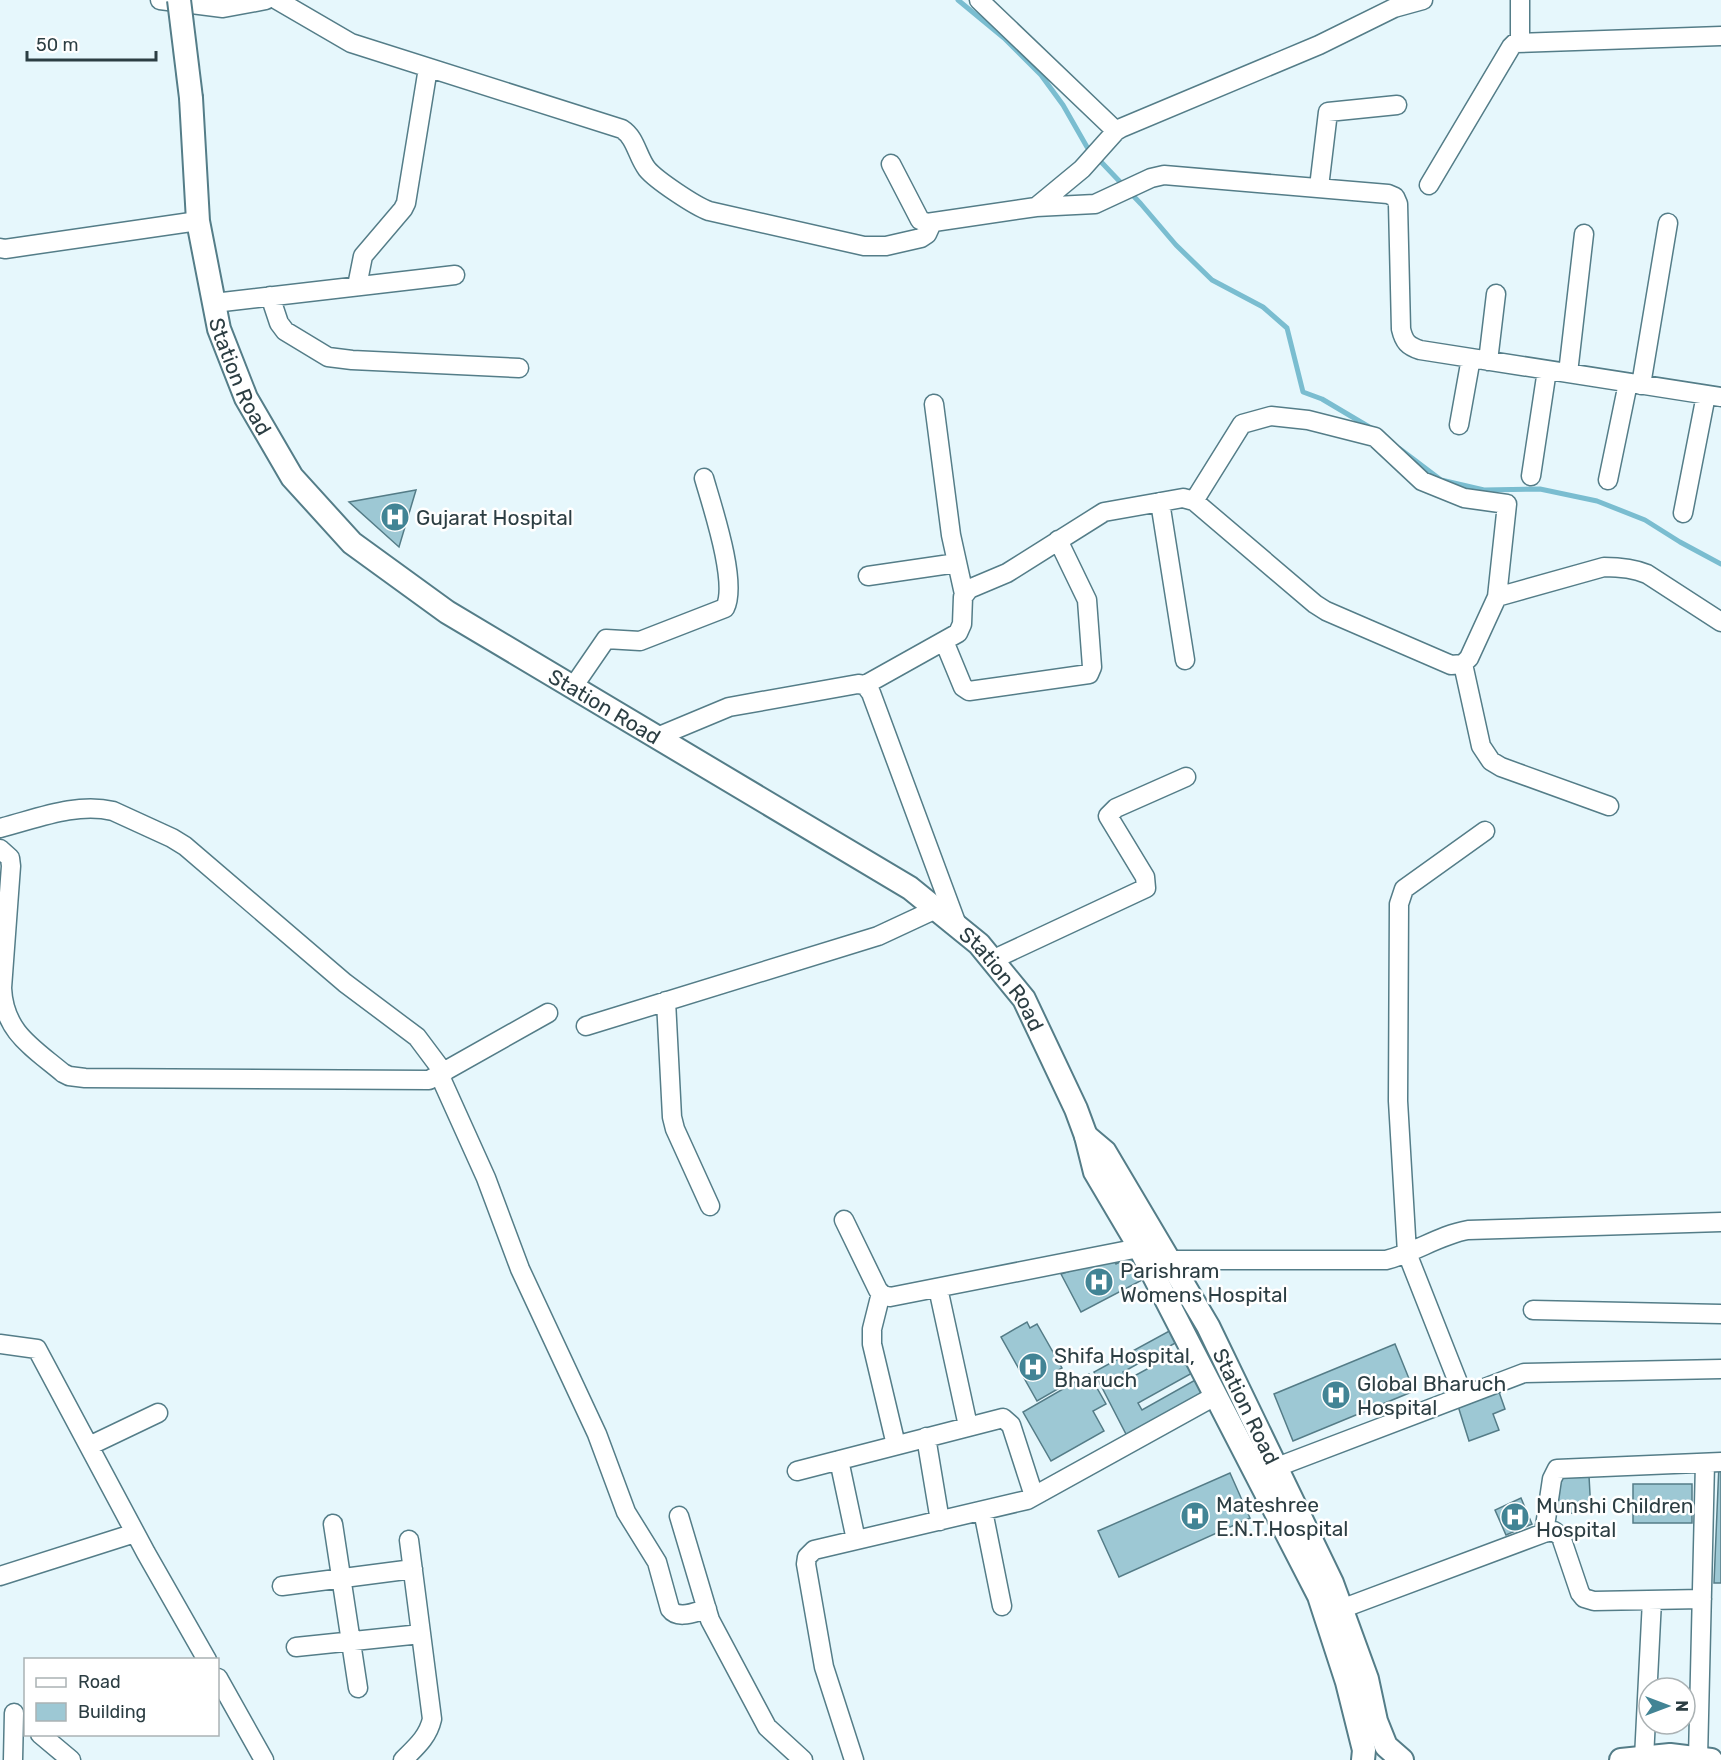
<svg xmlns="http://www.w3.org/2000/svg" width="1721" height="1760" viewBox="0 0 1721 1760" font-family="Rubik,sans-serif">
  <rect width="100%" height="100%" fill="#e6f7fc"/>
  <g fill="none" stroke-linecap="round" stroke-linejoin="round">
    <!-- stream -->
    <path stroke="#7abdd0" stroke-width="5" d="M958,0L1004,38L1041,75L1063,105L1087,147L1141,204L1176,245L1212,280L1263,307L1287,328L1303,392L1322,399L1376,431
      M1400,449L1441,480L1484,490L1540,489L1597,501L1645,520L1680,542L1721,564"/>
  </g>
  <!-- building -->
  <path fill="#9dc8d4" stroke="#547c87" stroke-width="1.5" d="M416,490L399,547L349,502Z
    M1134,1255L1146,1278L1081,1312L1061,1274L1113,1257L1116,1264Z
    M1027,1322L1030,1328L1037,1324L1062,1368L1055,1372L1063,1386L1037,1401L1001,1337Z
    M1173,1329L1179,1341L1123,1372L1127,1380L1182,1350L1194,1372L1138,1403L1142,1410L1197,1379L1206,1395L1128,1438L1094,1372Z
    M1395,1344L1414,1391L1293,1441L1274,1394Z
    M1089,1374L1106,1404L1093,1411L1104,1431L1051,1461L1023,1412Z
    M1499,1392L1505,1409L1493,1414L1499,1430L1469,1441L1458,1406Z
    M1719,1464H1721V1583H1714Z
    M1230,1473L1250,1518L1119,1577L1098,1531Z
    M1589,1476L1591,1512L1558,1514L1556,1477Z
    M1633,1484H1692V1523H1633Z
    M1521,1498L1532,1524L1506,1535L1495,1510Z"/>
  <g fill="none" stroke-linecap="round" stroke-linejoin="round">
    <!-- minor casing -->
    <g stroke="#547d88" stroke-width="21">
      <path id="minor" d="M160,0L223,8L266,0
        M277,0L351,43L622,129C636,138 637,156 647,169C656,180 695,206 709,211L864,246H886L921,238L927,234L932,223
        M979,0L1116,131
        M1520,42V0
        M891,164L920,220L927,223L1036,207L1095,204L1151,178L1164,175L1388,194L1395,197L1398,204L1401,329C1404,342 1408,346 1420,350L1721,397
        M1429,185L1511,47L1515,43L1721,36
        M1319,187L1328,112L1397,105
        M1036,207L1082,169L1116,131L1121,128L1319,45L1394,8L1423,0
        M0,248L5,249L198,221
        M357,286L363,256L403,209L406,203L428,68
        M270,296L279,323L285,331L328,357L352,360L519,368
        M214,303L455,275
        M1488,361L1496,294
        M1568,373L1584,234
        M1641,385L1668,223
        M934,404L951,535L964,594
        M1459,425L1471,358
        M1531,476L1547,370
        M1608,480L1628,383
        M1160,502L1185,660
        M1683,513L1706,395
        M868,576L957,563
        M1497,597L1604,567C1619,567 1633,568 1647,574L1721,622
        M944,641L963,687L969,691L1089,674L1092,667L1087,600L1058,540
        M1463,664L1481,746L1491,761L1501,767L1609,806
        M865,685L958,633L962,624L963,597L969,589L1007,573L1104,512L1183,498L1194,501L1315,604L1326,611L1451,665L1463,664L1469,658L1497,597L1507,504L1464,498L1422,481L1375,437L1308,420L1271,416L1242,424L1194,501
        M573,687L606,639L640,641L725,608C738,583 712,506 704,478
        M657,737L729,707L858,684L865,685L871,693L957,925
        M0,828C36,819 76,802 113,811L172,838L185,846L345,983L417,1037L444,1073
        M0,849L10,858L11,866L2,988C4,1032 32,1047 63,1073L69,1076L85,1078L429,1080L548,1013
        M992,960L1146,888L1145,877L1108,816L1116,808L1186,777
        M666,1001L672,1117L675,1129L710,1206
        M586,1026L878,936L936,909
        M440,1076L486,1178L520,1269L597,1434L626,1512L657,1562L670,1609C678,1620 695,1612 707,1609
        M844,1220L878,1290L883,1295L890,1297L1139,1248
        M1160,1267L1170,1260H1386C1415,1253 1439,1235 1468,1230L1721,1222
        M938,1288L968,1426
        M881,1293L872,1329V1344L896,1445
        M1533,1310L1721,1314
        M0,1344L37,1349L146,1553L207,1660
        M1463,1395L1407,1253L1398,1101L1399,904L1404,889L1485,831
        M926,1437L940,1521
        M89,1446L158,1413
        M839,1460L856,1540
        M1277,1467L1524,1373L1721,1369
        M797,1471L1003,1418L1011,1425L1034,1496
        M983,1511L1002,1606
        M679,1516L710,1620L767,1727L803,1760
        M333,1524L358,1688
        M1544,1533L1552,1479L1557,1469L1721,1462
        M0,1576L135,1533
        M282,1586L413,1569
        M1341,1609L1544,1533L1554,1531L1561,1537L1580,1593L1584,1598L1594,1601L1702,1599
        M296,1647L421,1634
        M218,1678L264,1760
        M40,1734L71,1760
        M1644,1758L1652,1600
        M1698,1758L1705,1463
        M13,1760L14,1713
        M403,1760C416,1747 428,1737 432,1719L409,1540
        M854,1760L824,1667L806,1564L807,1557L814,1550L1027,1500L1215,1396"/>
    </g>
    <!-- major casing -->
    <g stroke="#547d88" stroke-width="26">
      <g id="major">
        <path id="s1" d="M191,98L198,221L219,329L246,398L292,477L352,543L447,612L910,888L979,944L1024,999L1076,1109L1086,1136L1095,1172L1137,1243L1319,1596L1347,1682L1364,1750L1363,1760"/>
        <path id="s2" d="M1086,1136L1105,1152L1208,1326L1332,1583L1367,1679L1376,1721L1386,1746L1402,1760"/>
        <path d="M1621,1760L1670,1755L1711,1760"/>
      </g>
    </g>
    <!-- minor -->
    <use href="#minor" stroke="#fff" stroke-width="18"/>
    <!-- major -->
    <use href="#major" stroke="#fff" stroke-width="22"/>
    <!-- major-bridge casing -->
    <g stroke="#547d88" stroke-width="26" stroke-linecap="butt">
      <path id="major-bridge" d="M179,0L191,98"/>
    </g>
    <!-- major-bridge -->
    <use href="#major-bridge" stroke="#fff" stroke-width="22"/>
  </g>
  <!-- icons -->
  <defs>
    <g id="hospital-disc" transform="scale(1.5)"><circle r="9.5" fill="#428495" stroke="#fff"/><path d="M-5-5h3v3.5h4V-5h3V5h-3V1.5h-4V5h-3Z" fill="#fff"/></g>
  </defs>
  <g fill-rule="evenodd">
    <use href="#hospital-disc" x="395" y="517"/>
    <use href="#hospital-disc" x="1099" y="1282"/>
    <use href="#hospital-disc" x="1033" y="1367"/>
    <use href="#hospital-disc" x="1336" y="1395"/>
    <use href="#hospital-disc" x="1195" y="1516"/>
    <use href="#hospital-disc" x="1515" y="1517"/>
  </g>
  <g text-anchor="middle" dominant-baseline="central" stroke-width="5" stroke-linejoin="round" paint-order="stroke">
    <!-- street labels -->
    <g font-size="21" fill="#2c3e43" stroke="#fff">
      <text stroke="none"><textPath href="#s1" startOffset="285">Station Road</textPath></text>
      <text stroke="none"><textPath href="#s1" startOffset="789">Station Road</textPath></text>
      <text stroke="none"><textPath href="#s1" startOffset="1275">Station Road</textPath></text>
      <text stroke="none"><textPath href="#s2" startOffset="316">Station Road</textPath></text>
    </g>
    <!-- poi labels -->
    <g font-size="21" fill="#2c3e43" stroke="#fff" text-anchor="start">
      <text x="416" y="517">Gujarat Hospital</text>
      <text x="1120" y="1270">Parishram<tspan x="1120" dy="24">Womens Hospital</tspan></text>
      <text x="1054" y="1355">Shifa Hospital,<tspan x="1054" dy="24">Bharuch</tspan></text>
      <text x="1357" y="1383">Global Bharuch<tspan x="1357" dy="24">Hospital</tspan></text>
      <text x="1216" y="1504">Mateshree<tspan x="1216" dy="24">E.N.T.Hospital</tspan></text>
      <text x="1536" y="1505">Munshi Children<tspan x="1536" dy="24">Hospital</tspan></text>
    </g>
  </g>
  <!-- legend -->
  <rect x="24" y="1658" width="195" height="78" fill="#ffffff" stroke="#abb2b4" stroke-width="1.5"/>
  <rect x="36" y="1678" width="30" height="9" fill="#ffffff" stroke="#abb2b4" stroke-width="1.5"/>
  <text x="78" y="1688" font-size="18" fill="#2c3e43">Road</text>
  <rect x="36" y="1703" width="30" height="18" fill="#9dc8d4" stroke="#abb2b4" stroke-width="1.5"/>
  <text x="78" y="1718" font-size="18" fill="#2c3e43">Building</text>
  <!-- north arrow -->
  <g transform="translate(1667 1706) rotate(90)"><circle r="28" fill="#ffffff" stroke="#abb2b4" stroke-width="1.5"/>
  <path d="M0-4.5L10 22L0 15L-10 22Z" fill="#428495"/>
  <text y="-9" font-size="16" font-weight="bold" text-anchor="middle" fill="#2c3e43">N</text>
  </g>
  <!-- scale -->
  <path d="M27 51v9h129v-9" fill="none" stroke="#2c3e43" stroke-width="3"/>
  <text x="36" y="51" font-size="18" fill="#2c3e43" stroke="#ffffff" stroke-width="4.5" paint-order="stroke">50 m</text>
</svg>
